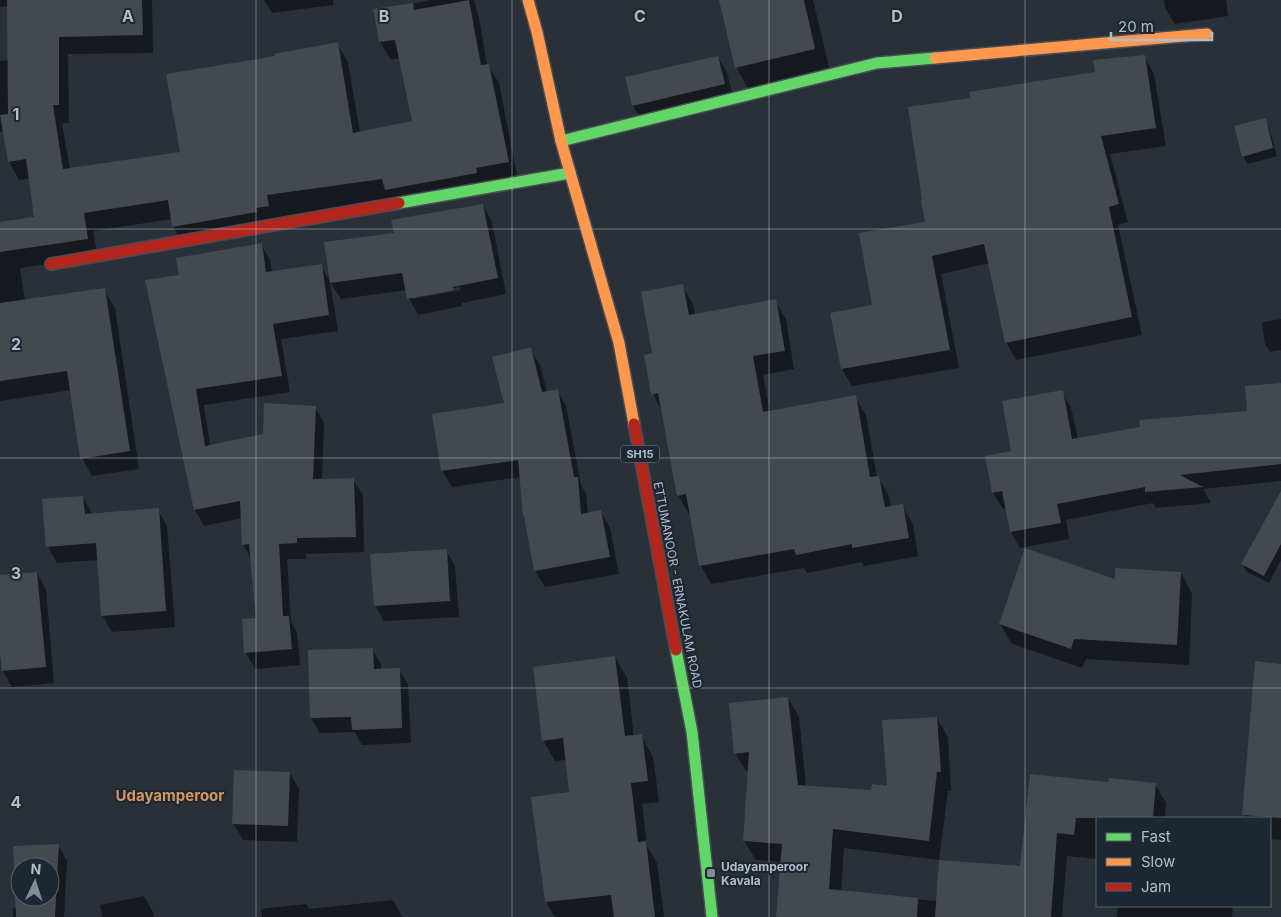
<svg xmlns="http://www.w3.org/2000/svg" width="1281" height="917" viewBox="0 0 1281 917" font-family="Inter,sans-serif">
  <rect width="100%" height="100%" fill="#2a3038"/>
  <!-- shadow -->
  <path fill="#0007" fill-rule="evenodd" d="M0,0H152L153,53L68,54L69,123H62L70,169L181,153L276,57L337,44L348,62L360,133L413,122L400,58L391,60L380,42L374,10L428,1V0H474L480,23L487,65H488L499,83L518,180L183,244L173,227L172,219L93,231L98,257L20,268L25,301L104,290L115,308L139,469L92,476L82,458L71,390L0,401V224L36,218L30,178L19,180L9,162L4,131L0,132V61L9,60L8,6L0,7Z
    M264,0H333V5L272,13Z
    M720,0H813L832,79L753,97L736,67Z
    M1164,0H1226L1228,16L1175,24L1165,8Z
    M1144,56L1154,74L1166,146L1110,154L1128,222L1118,225L1142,335L1016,360L1006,342L989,263L941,274L959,368L852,386L842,369L874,306L927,222L972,99L1096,73Z
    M718,57L727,73L734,100L643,122L633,106L627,78Z
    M1265,119L1269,127L1277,156L1248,164L1243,156Z
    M483,205L492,222L506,294L462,303V306L418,315L409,298L407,290L341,299L330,282L338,331L281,339L290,392L204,405L210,446L264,435L315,407L324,423L322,480H353L363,495L364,552L306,554V559H287L291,621L297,633L300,665L255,669L246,653L258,619L252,561L243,544L242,518L204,526L195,510L146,281L180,276L261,244L270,260L272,273L321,266L331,283L395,234ZM460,287V290L412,299V297Z
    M682,286L693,304L695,315L775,301L786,319L794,369L763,375L770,412L855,397L866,415L877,477H878L889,496L891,508L902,506L913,524L918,556L864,566L862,562L807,573L804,568L711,584L701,566L691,513L689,514L678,495L663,413L653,394L654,354Z
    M1281,319V350L1270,352L1265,344L1262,322Z
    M530,349L540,365L547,392L557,390L566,406L581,485L586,494L588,514L601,512L610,528L619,574L545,587L535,571L526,519L521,477L452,487L442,471L434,415L506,404Z
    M1281,384V481L1203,489L1211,503L1156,508L1153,503L1066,520L1069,539L1020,548L1011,532L1007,508L1003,509L993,493L1013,452L1062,392L1071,408L1078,439L1248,412Z
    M83,497L92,514L158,510L167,526L175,627L112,632L102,615L98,560L57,563L48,547Z
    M1281,531V560L1269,583L1247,572L1242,564Z
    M446,550L455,566L459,617L384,621L375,605Z
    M37,573L46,590L54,683L12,687L3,671L0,640V577Z
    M1181,573L1192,594L1189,665L1086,659L1082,668L1012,644L1000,624L1116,581Z
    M372,649L381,664V670L399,669L408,685L411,743L362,745L355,732L320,733L311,718Z
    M615,657L627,678L634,737L641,736L653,757L659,802L642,804L647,846L657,863L664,917H555L546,902L571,794L567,760L555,761L543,740Z
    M1281,665V840L1270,839V818H1246L1244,814Z
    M788,698L799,717L806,786L872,791L888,787L937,718L948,737L951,791H948L939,860L844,848L841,892L937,901L1022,868L1031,776L1109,783L1155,784L1166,803L1165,818H1097V859L1067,856L1062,917H778L782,862L756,860L744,841L749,772H747L735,753Z
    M290,773L299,789L297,842L243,840L233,823Z
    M58,845L67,861L64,917H13V908L17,909L14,847ZM20,867H50V897H20Z
    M144,896L153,912L154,917H102L100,905Z
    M393,900L402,917H262L261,909L306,904L309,909Z
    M1118,906H1233L1232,917H1117Z"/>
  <!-- building -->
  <path fill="#444950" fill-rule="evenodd" d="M7,0H142L143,35L59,37V105H53L63,169L180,152L166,74L275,56L274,54L338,42L353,133L412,121L395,40L379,42L373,9L413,3L414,10L469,0L481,65L489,64L509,162L476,168L477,173L385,190L382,179L267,195L269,206L256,208L257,212L172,227L168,200L84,213L88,239L0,252V222L34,217L26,159L8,162L0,115L8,114Z
    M719,0H804L815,49L735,68Z
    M1145,55L1156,128L1101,136L1119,204L1109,207L1132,317L1005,343L984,244L932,256L950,350L841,369L830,313L872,305L859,233L925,222L921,201L922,200L908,107L970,98L969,92L1095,72L1093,60Z
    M718,56L725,84L632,106L625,77Z
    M1266,118L1273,148L1242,157L1234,126Z
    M483,204L498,278L453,287L454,290L407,299L402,273L330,283L324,242L394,233L391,220Z
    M262,243L266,272L322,264L329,315L273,324L282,376L196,389L205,446L263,434L264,403L316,406L313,479L354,478L356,537L297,538V543L279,544L283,616H289L292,649L244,653L242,619L256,618L249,544L242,545L240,501L194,510L145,280L179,275L176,258Z
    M683,284L689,315L776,299L785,351L753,356L763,412L856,395L870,477L879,476L885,507L903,504L909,538L852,548V544L796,555L794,549L699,566L686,494L677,496L658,393L651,395L644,355L652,353L641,292Z
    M105,288L130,451L80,459L67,371L0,381V303Z
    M531,347L542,392L558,389L574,477H578L581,514L601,510L610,557L534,571L524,516H523L518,460L441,471L432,414L504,403L492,357Z
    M1281,383V464L1180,475L1203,487L1145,492V487L1057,504L1061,523L1010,532L1002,491L992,493L985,456L1011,451L1002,401L1063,390L1072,439L1140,427L1139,420L1247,411L1245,386Z
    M1281,491V544L1264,576L1241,564Z
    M83,496L85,514L159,508L166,611L101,616L96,543L46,547L42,499Z
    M1025,548L1115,579V568L1181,572L1177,645L1074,639L1071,649L999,624Z
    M447,549L450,601L374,606L370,554Z
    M37,572L46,667L2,671L0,654V575Z
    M373,648L374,669L400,668L402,728L352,730L351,717L310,718L308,650Z
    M615,656L625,736L642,734L648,781L631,783L638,842L646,841L655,917H614L611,895L545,902L531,797L569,792L563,738L542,741L533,667Z
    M1255,661L1281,664V818L1242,815Z
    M788,697L798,785L871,790L872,784L887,786L882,720L937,717L941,772H937L929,841L833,829L829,889L918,898L917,917H776L782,844L743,841L749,752L734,754L729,703Z
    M234,770L290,772L288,826L232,824Z
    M1030,774L1108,782L1109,778L1156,783L1153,818H1076L1074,835L1057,833L1051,917H935L939,860L1020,866Z
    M59,844L55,917H16L13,846ZM20,867H50V897H20Z"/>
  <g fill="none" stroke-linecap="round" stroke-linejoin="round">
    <!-- fast casing -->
    <g stroke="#484c53" stroke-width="14">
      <path id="fast" d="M561,141L877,63L935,58
        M399,203L570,173
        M676,650L692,732L712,917"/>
    </g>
    <!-- slow casing -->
    <g stroke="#484c53" stroke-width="14">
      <path id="slow" d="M528,0L537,32L561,141L619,343L634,424
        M935,58L1207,34"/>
    </g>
    <!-- jam casing -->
    <g stroke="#484c53" stroke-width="14">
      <path id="jam" d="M51,264L399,203
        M634,424L676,650"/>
    </g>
    <!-- fast -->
    <use href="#fast" stroke="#63d668" stroke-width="11"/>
    <!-- slow -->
    <use href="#slow" stroke="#ff974d" stroke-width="11"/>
    <!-- jam -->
    <use href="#jam" stroke="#b3261e" stroke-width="11"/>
  </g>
  <!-- grid -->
  <path fill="none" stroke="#b4bcc9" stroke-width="1" stroke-opacity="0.55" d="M256,0V917M512,0V917M769,0V917M1025,0V917M0,229H1281M0,458H1281M0,688H1281"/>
  <!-- markers -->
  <rect fill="#848b96" stroke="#1d2633" stroke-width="2" x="706" y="868" width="10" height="10" rx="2.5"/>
  <g text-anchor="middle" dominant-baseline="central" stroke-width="4" stroke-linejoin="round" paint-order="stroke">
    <!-- shield labels -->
    <rect fill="#1d2633" stroke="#878f9c" stroke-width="1" x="621" y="445.5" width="38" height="17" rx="4"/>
    <g font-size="11" font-weight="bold" fill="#b4bcc9">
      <text x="640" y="454">SH15</text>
    </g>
    <!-- street labels -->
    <g font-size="12" fill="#b4bcc9" stroke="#1d2633">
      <text transform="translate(678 585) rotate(79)">ETTUMANOOR - ERNAKULAM ROAD</text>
    </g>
    <!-- poi labels -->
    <g font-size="12" font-weight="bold" fill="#b4bcc9" stroke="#1d2633" text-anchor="start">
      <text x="721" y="866">Udayamperoor<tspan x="721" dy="14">Kavala</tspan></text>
    </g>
    <!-- quarter labels -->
    <g font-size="15" font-weight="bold" fill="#d59563" stroke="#1d2633">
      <text x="170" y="795">Udayamperoor</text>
    </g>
  </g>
  <g font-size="16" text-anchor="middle" font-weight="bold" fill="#b4bcc9" stroke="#1d2633" stroke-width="4" stroke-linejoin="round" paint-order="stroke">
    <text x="128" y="22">A</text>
    <text x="384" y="22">B</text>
    <text x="640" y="22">C</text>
    <text x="897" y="22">D</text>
    <text x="16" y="120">1</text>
    <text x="16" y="350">2</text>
    <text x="16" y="579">3</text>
    <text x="16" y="808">4</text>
  </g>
  <!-- legend -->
  <rect x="1096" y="817" width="175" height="90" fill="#1d2633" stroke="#59626f"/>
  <rect x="1106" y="833" width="25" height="8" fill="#63d668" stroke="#59626f"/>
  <text x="1141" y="842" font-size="15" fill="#b4bcc9">Fast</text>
  <rect x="1106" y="858" width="25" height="8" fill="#ff974d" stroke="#59626f"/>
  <text x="1141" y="867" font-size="15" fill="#b4bcc9">Slow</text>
  <rect x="1106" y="883" width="25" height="8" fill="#b3261e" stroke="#59626f"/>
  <text x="1141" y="892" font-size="15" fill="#b4bcc9">Jam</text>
  <!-- north arrow -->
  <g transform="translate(35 882) rotate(4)"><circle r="24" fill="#1d2633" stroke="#59626f"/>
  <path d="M0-4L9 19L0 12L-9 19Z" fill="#848b96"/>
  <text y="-8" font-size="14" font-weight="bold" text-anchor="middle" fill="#b4bcc9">N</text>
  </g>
  <!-- scale -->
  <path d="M1111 32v8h101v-8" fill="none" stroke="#b4bcc9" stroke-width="2.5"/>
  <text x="1118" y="32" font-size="15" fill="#b4bcc9" stroke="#1d2633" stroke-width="4" paint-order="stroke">20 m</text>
</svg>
